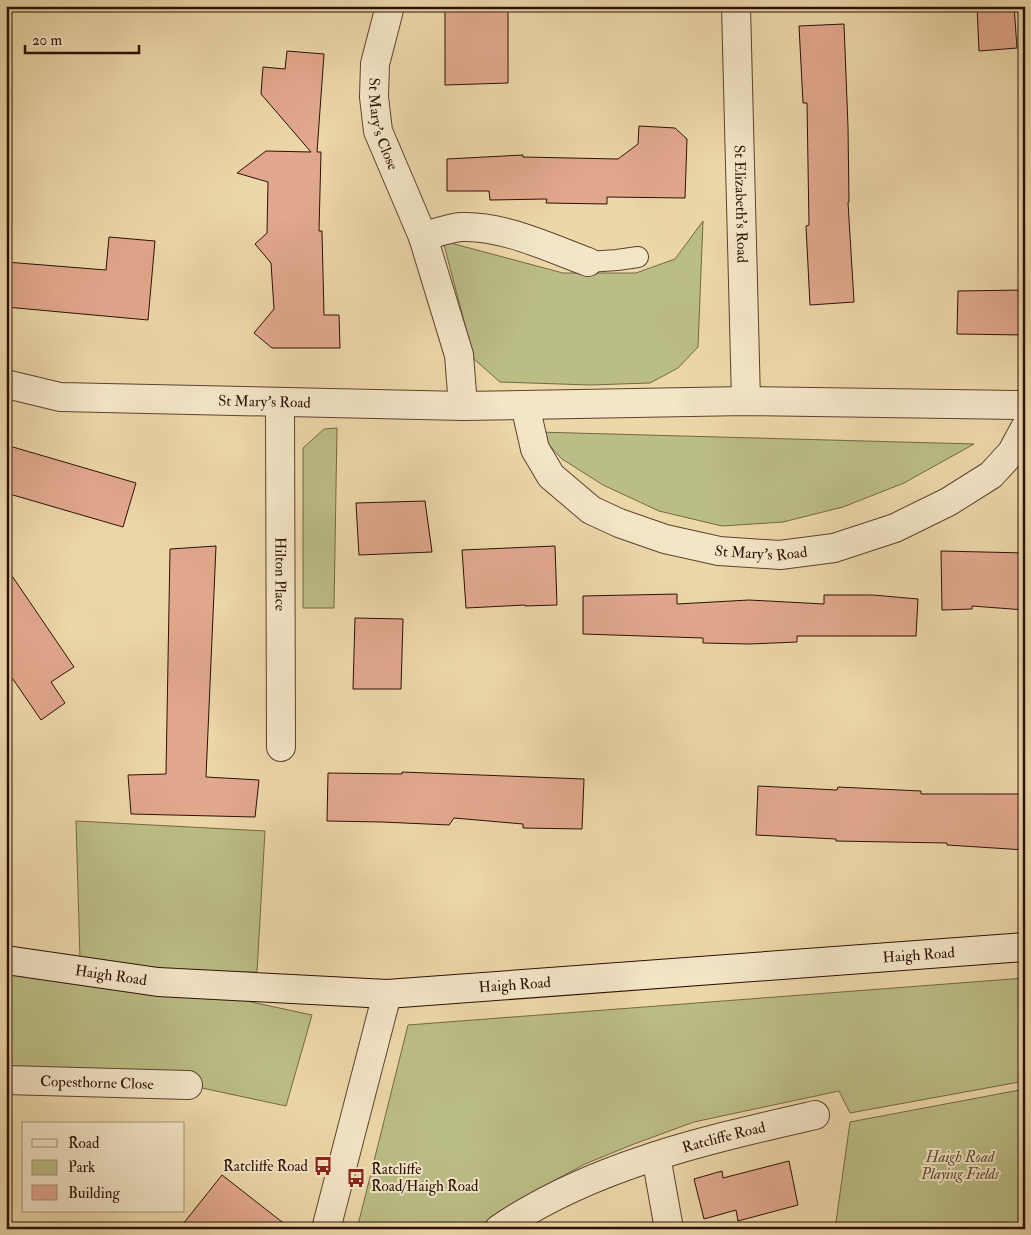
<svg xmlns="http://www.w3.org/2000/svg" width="1031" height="1235" viewBox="0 0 1031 1235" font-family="'IM FELL Double Pica',serif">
  <rect width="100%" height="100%" fill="#ecd7a9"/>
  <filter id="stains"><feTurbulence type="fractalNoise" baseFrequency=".004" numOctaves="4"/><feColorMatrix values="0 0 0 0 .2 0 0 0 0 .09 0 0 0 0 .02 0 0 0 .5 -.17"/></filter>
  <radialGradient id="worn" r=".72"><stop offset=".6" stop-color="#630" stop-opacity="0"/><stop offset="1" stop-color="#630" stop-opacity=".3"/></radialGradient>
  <!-- green -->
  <path fill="#bbbd86" stroke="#746746" d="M703,221L698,347L678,368L650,383L590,385L500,382L474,359L443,241L563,273H636L675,259Z
    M337,428L334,608H303V448L324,429Z
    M537,432L974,444L904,483L843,507L783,522L722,526L659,511L603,485L562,459Z
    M76,821L265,831L257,972H187L80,959Z
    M6,960L158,982L312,1015L286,1106L188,1085L6,1080Z
    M1025,978V1081L850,1113L839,1091L694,1122L634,1144L585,1164L533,1192L476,1229H357L408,1025Z
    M1025,1089V1229H835L850,1122Z"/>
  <!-- building -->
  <path fill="#e2a88e" stroke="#2c1105" d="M445,6H508V83L445,85Z
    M977,6H1014L1017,48L979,51Z
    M844,24L848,127L849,202H848L854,302L810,305L806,226L809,225L807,103H803L799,26Z
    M287,51L324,54L317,152H321L319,231H322L324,315H339L340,348H272L254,333L274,309L271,263L255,244L267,233L268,182L237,173L266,151L311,152L261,94L263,67L285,69Z
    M639,126L675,128L687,139L685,198L607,197V204L546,203L547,199L490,200L489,191H447V159L523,155V157L618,159L638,144Z
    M109,237L155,241L148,320L6,307V262L106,270Z
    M1025,290V335L957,334L958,291Z
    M6,445L136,483L123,527L6,493Z
    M425,501L432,552L359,555L356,503Z
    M216,546L206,777L259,780L255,817L131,814L128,775L166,774L170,549Z
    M555,546L557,605L525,606V605L466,608L462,550Z
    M941,551L1025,553V610L972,606V609L942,610Z
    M6,567L74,667L51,682L65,703L41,720L6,669Z
    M677,594V604L749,600L824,604V595H873L918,599L916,636H797V642L750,644L703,643V638L583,634V596Z
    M355,618L403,619L401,689H353Z
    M402,772L584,779L582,829L523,828V824L454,818L449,825L382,822L327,821L328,773L402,774Z
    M758,786L837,790L838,787L879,789L921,791V794H1025V850L947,845V843L836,841V839L756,835Z
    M789,1161L798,1205L738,1221L736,1210L704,1219L694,1179L722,1171L723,1178Z
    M222,1175L291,1229H179Z"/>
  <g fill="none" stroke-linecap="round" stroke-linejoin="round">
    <!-- service casing -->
    <g stroke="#5c422e" stroke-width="22">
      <path id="service" d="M588,262L617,260L638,257"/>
    </g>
    <!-- minor casing -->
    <g stroke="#5c422e" stroke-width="30">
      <g id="minor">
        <path id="s1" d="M390,6L375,64L374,97L378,131L423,237L459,355L463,406"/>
        <path id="s2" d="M736,6L746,401"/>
        <path d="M423,237C436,233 448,228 461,227C502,225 550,248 588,262"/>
        <path id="s3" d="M6,384L60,397L463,406L746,401L1025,405"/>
        <path id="s4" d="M280,402L281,747"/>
        <path id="s5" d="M525,405L535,449L551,476L591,510L619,523L665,539L719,551L780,555L834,548L895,528L948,502L991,475L1012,452L1025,428"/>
        <path id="s6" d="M6,1080L188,1085"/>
        <path d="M656,1156L669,1229"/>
        <path d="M326,1229L387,994"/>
        <path id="s7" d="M499,1229C593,1165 706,1140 815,1115"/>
      </g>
    </g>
    <!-- secondary casing -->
    <g stroke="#2c1105" stroke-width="30">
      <g id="secondary">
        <path id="s8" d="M6,960L158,982L387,994L1025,947"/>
      </g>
    </g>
    <!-- service -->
    <use href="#service" stroke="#f3e5c7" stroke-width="20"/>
    <!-- minor -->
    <use href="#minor" stroke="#f3e5c7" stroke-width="28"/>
    <!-- secondary -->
    <use href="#secondary" stroke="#f3e5c7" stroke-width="28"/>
  </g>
  <!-- icons -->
  <defs>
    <g id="bus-bare" transform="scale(1.5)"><path d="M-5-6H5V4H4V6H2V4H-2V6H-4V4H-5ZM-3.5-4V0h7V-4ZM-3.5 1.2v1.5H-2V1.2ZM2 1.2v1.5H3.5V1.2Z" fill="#8f2418" stroke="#f3e5c7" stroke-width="2.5" paint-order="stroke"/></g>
  </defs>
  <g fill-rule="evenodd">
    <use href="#bus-bare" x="323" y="1166"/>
    <use href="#bus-bare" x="356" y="1178"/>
  </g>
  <g text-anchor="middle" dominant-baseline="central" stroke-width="4" stroke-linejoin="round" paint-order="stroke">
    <!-- street labels -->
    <g font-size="15" fill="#2c1105" stroke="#f3e5c7">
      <text stroke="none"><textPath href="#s1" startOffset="121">St Mary's Close</textPath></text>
      <text stroke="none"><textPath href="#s2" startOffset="198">St Elizabeth's Road</textPath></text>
      <text stroke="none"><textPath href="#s3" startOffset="260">St Mary's Road</textPath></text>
      <text stroke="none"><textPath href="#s5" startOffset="306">St Mary's Road</textPath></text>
      <text stroke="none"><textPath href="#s4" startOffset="172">Hilton Place</textPath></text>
      <text stroke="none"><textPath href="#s8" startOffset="916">Haigh Road</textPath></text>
      <text stroke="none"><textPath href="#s8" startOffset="106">Haigh Road</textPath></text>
      <text stroke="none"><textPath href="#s8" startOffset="511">Haigh Road</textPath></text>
      <text stroke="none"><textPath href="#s6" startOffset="91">Copesthorne Close</textPath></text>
      <text stroke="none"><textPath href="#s7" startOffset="244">Ratcliffe Road</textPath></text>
    </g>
    <!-- park labels -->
    <g font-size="15" font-style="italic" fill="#5e4d32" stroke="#f3e5c7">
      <text x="960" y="1157">Haigh Road<tspan x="960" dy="17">Playing Fields</tspan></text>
    </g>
    <!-- poi labels -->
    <g font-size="15" fill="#2c1105" stroke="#f3e5c7" text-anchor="end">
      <text x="308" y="1166">Ratcliffe Road</text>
      <text x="371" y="1169" text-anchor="start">Ratcliffe<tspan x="371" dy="17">Road/Haigh Road</tspan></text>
    </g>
  </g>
  <!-- margin -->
  <rect width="1031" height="1235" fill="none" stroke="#ecd7a9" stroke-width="25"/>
  <rect x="8" y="8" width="1016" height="1220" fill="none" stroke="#2c1105" stroke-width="2.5"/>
  <rect x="12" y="12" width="1006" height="1210" fill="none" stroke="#2c1105"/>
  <!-- legend -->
  <rect x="22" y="1122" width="162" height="90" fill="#f3e5c7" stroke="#a39079"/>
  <rect x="32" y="1139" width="25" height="8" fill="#f3e5c7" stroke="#a39079"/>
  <text x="68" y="1148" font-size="15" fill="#2c1105">Road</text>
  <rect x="32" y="1160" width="25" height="15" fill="#bbbd86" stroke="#a39079"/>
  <text x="68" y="1172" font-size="15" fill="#2c1105">Park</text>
  <rect x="32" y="1185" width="25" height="15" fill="#e2a88e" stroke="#a39079"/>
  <text x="68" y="1198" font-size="15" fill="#2c1105">Building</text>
  <!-- scale -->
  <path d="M25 45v8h114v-8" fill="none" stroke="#2c1105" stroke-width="2.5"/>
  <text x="32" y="45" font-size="15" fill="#2c1105" stroke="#f3e5c7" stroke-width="4" paint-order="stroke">20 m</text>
  <rect width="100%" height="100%" filter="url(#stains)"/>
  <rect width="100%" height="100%" fill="url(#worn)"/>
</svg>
